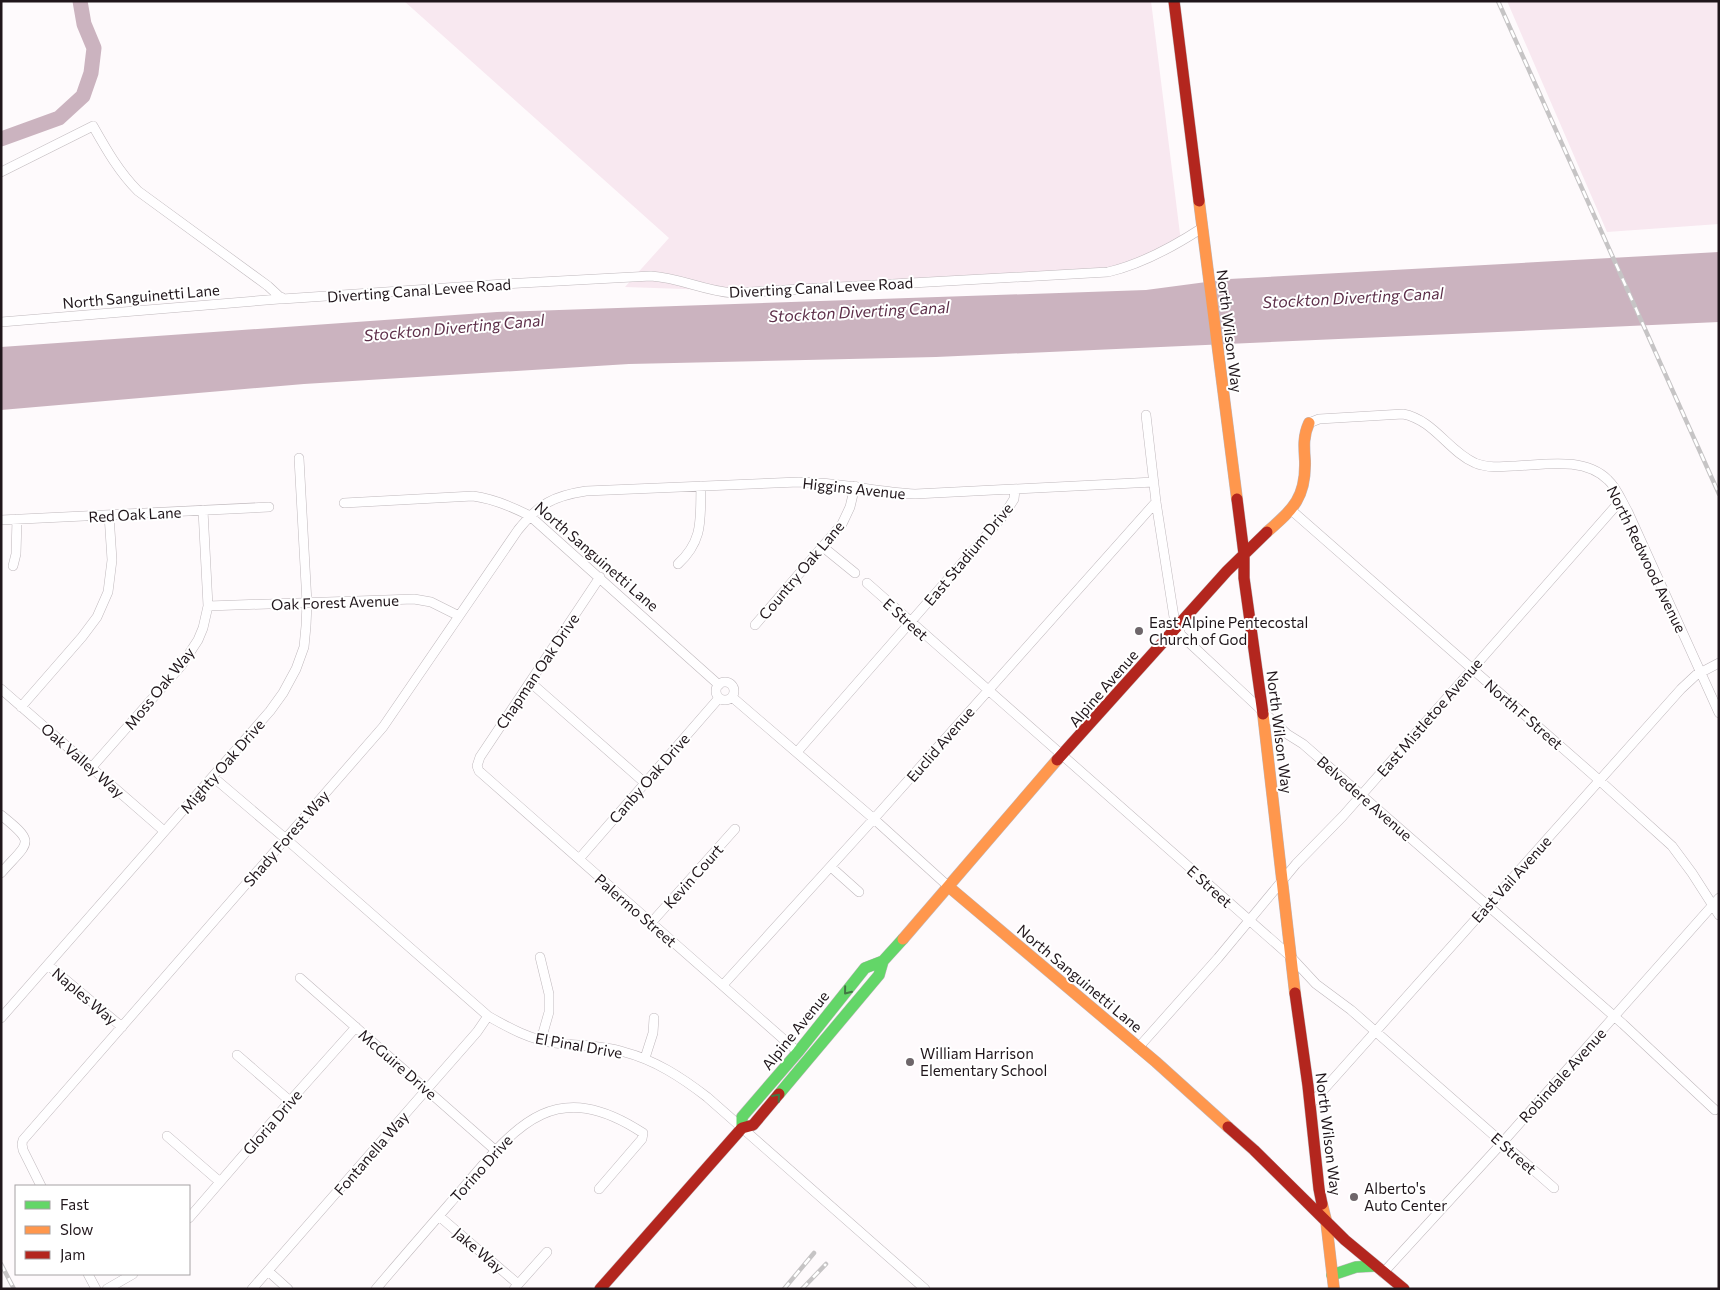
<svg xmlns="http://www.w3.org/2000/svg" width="1720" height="1290" viewBox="0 0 1720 1290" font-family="Commissioner,sans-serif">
  <rect width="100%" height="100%" fill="#fefafc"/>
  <!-- green -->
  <path fill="#f8e8f0" d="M404,1H1151L1181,242L1115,275L713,290L625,287L669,238Z
    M1507,1H1719V224L1607,232Z"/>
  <!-- water -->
  <path fill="#cbb3bf" d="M1719,252V322L936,357L629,364L304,384L1,410V347L497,312L1146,290L1229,279Z"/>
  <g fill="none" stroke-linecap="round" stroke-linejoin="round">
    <!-- river -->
    <path stroke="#cbb3bf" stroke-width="15" d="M1,139L59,118L83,96L91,73L94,48L84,24L80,1"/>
    <!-- street casing -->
    <g stroke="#bfb8bc" stroke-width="10">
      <path id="street" d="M1,172L93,126C106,149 119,172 138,191L268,286L282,299L504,284L651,276C681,278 704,291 733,293L1108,272C1142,264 1173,247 1202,228
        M1,322L279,299L281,297
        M1146,415L1156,502L1174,617L1181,635L1287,734L1303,744L1623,1024L1715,1110
        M1309,423L1319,419L1403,414C1434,420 1448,451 1475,463C1487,468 1500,467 1513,466C1543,465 1584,456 1608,480C1617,488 1622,502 1628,512L1719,713
        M344,503L473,496C494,499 511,506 530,516L719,685
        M1290,509L1599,780L1672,846L1692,873L1719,915
        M1,520L269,507
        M823,547L855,573
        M678,564C704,540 700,519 701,486
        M13,566L16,554L17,519
        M600,577L480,757L477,766L479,771L798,1052
        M867,583L1290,956L1316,984L1351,1010L1554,1188
        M208,606L414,599L431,602L459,616
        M755,625L842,524L850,507L855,486
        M530,682L645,783
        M716 691a9 9 0 1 1 18 0a9 9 0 1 1-18 0Z
        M1,689L164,831
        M732,697L874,819L949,887
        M21,707L82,637L97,617L108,592L112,560L109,515
        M797,752L1004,515L1014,499L1015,490
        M92,767L181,666L198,640L203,628L208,606L203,510
        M213,777L286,839L488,1016C509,1028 531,1040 555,1043C578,1046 601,1045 624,1052C655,1060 681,1077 707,1097L925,1289
        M1,815C37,844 29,841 1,873
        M579,859L719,698
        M831,867L859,892
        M651,923L735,829
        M540,957L549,994V1012L541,1040
        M48,965L122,1027
        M300,978L495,1150
        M723,985L880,812L1156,502
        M1,1018L270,711L283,693L296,669L304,647L306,626L307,603L299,458
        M1138,1048L1218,958L1296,864L1343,816L1621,500
        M237,1055L290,1101
        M645,1058L653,1033L654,1018
        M1310,1105L1681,689L1696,675L1719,663
        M167,1136L220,1182
        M41,1186L23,1150L22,1144L23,1140L383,727L518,530C539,504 553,496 586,491L799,482C839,482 876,492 915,494L1154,482
        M439,1216L518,1284
        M189,1218L290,1101L356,1027
        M268,1271L288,1289
        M1383,1273L1502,1143L1719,898
        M88,1274L96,1289
        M107,1289L133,1274
        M252,1289L427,1089L477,1032L488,1016
        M376,1289C403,1257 431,1225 458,1194C515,1127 553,1074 643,1133L642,1139L599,1189
        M514,1289L547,1252"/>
    </g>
    <!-- fast casing -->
    <g stroke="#bfb8bc" stroke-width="12">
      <path id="fast" d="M779,1094L879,975L883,961L903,939
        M742,1128V1117L798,1052L865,968L883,961
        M1332,1275L1356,1267L1375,1266"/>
    </g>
    <!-- slow casing -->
    <g stroke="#bfb8bc" stroke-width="12">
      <path id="slow" d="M1199,201L1237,499
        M1267,532C1293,509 1306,498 1305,461C1304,447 1303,436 1309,423
        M1263,714L1295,993
        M949,887L1156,1062L1228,1127
        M903,939L1057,760
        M1322,1204L1326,1220L1334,1289"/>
    </g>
    <!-- jam casing -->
    <g stroke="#bfb8bc" stroke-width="12">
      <path id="jam" d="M1174,1L1199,201
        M1237,499L1244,554V578L1263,714
        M1057,760L1227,571L1267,532
        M1295,993L1308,1086L1319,1189L1322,1204
        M1228,1127L1254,1150L1345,1240L1404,1289
        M600,1289L742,1128L753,1125L779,1094"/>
    </g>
    <!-- street -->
    <use href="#street" stroke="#fffeff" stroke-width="9"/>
    <!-- fast -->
    <use href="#fast" stroke="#63d668" stroke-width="11"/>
    <!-- slow -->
    <use href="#slow" stroke="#ff974d" stroke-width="11"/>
    <!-- jam -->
    <use href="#jam" stroke="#b3261e" stroke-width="11"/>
    <!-- rail casing -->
    <g stroke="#c6c4c5" stroke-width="4.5">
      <path id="rail" d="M1498,1L1719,494
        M1,1264L14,1289
        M784,1289L814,1253
        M802,1289L826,1264"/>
    </g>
    <!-- rail -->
    <use href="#rail" stroke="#fff" stroke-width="2.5" stroke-dasharray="8" stroke-linecap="butt"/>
  </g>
  <!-- one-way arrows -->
  <defs><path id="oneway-chevron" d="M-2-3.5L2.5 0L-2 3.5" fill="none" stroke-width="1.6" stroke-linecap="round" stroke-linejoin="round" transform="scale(1.25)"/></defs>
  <g stroke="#427642">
    <use href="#oneway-chevron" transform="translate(847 991) rotate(129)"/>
    <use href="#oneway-chevron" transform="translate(777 1097) rotate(-49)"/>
  </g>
  <!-- markers -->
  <g fill="#6e666a" stroke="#fff" stroke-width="2">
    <circle cx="1139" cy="631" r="5"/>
    <circle cx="910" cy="1062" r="5"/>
    <circle cx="1354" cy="1197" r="5"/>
  </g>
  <g text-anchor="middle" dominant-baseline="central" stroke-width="4" stroke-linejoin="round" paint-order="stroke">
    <!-- street labels -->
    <g font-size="15" fill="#20161b" stroke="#fff">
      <text transform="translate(821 287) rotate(-3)">Diverting Canal Levee Road</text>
      <text transform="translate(419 290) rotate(-4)">Diverting Canal Levee Road</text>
      <text transform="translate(141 296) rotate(-5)">North Sanguinetti Lane</text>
      <text transform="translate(1230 331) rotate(83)">North Wilson Way</text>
      <text transform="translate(854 488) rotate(6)">Higgins Avenue</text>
      <text transform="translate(135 514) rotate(-3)">Red Oak Lane</text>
      <text transform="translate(968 554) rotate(-50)">East Stadium Drive</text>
      <text transform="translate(597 556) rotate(41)">North Sanguinetti Lane</text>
      <text transform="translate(1647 559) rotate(64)">North Redwood Avenue</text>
      <text transform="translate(801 570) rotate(-50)">Country Oak Lane</text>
      <text transform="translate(335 602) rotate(-2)">Oak Forest Avenue</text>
      <text transform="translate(906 619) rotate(42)">E Street</text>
      <text transform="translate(537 671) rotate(-56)">Chapman Oak Drive</text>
      <text transform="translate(159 688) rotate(-51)">Moss Oak Way</text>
      <text transform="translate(1103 688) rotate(-49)">Alpine Avenue</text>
      <text transform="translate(1524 714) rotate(41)">North F Street</text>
      <text transform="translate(1429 717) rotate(-49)">East Mistletoe Avenue</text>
      <text transform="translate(1280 732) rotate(83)">North Wilson Way</text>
      <text transform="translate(940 744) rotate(-49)">Euclid Avenue</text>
      <text transform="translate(83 760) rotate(41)">Oak Valley Way</text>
      <text transform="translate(222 766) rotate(-49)">Mighty Oak Drive</text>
      <text transform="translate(649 778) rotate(-49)">Canby Oak Drive</text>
      <text transform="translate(1365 798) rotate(41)">Belvedere Avenue</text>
      <text transform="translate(286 838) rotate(-49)">Shady Forest Way</text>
      <text transform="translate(693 876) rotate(-48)">Kevin Court</text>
      <text transform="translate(1511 879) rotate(-48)">East Vail Avenue</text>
      <text transform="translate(1210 886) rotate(42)">E Street</text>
      <text transform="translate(636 910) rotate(41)">Palermo Street</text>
      <text transform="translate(1080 978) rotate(40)">North Sanguinetti Lane</text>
      <text transform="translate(85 996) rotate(40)">Naples Way</text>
      <text transform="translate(795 1030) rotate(-51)">Alpine Avenue</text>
      <text transform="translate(579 1045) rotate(10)">El Pinal Drive</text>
      <text transform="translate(398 1064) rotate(41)">McGuire Drive</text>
      <text transform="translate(1562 1075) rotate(-48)">Robindale Avenue</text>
      <text transform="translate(272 1122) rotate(-49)">Gloria Drive</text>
      <text transform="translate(1329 1134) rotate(83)">North Wilson Way</text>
      <text transform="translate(371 1153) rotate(-49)">Fontanella Way</text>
      <text transform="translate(1514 1153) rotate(41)">E Street</text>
      <text transform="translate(481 1168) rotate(-48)">Torino Drive</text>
      <text transform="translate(479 1250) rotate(40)">Jake Way</text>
    </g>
    <!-- poi labels -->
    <g font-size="15" fill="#20161b" stroke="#fff" text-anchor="start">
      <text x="1149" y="622">East Alpine Pentecostal<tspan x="1149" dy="17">Church of God</tspan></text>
      <text x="920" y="1053">William Harrison<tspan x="920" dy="17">Elementary School</tspan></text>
      <text x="1364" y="1188">Alberto's<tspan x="1364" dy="17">Auto Center</tspan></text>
    </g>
    <!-- water labels -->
    <g font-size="16" font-style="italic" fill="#5d2f49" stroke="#fff">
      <text transform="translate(1353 297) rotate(-3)">Stockton Diverting Canal</text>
      <text transform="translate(859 311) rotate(-3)">Stockton Diverting Canal</text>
      <text transform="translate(454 327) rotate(-5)">Stockton Diverting Canal</text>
    </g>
  </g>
  <!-- border -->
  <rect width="1720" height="1290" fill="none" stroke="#20161b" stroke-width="5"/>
  <!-- legend -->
  <rect x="15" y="1185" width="175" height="90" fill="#ffffff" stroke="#a6a2a4"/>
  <rect x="25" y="1201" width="25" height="8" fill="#63d668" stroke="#a6a2a4"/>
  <text x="60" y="1210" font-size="15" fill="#20161b">Fast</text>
  <rect x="25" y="1226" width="25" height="8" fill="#ff974d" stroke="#a6a2a4"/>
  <text x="60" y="1235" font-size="15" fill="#20161b">Slow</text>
  <rect x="25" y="1251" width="25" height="8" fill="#b3261e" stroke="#a6a2a4"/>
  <text x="60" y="1260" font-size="15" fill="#20161b">Jam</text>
</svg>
